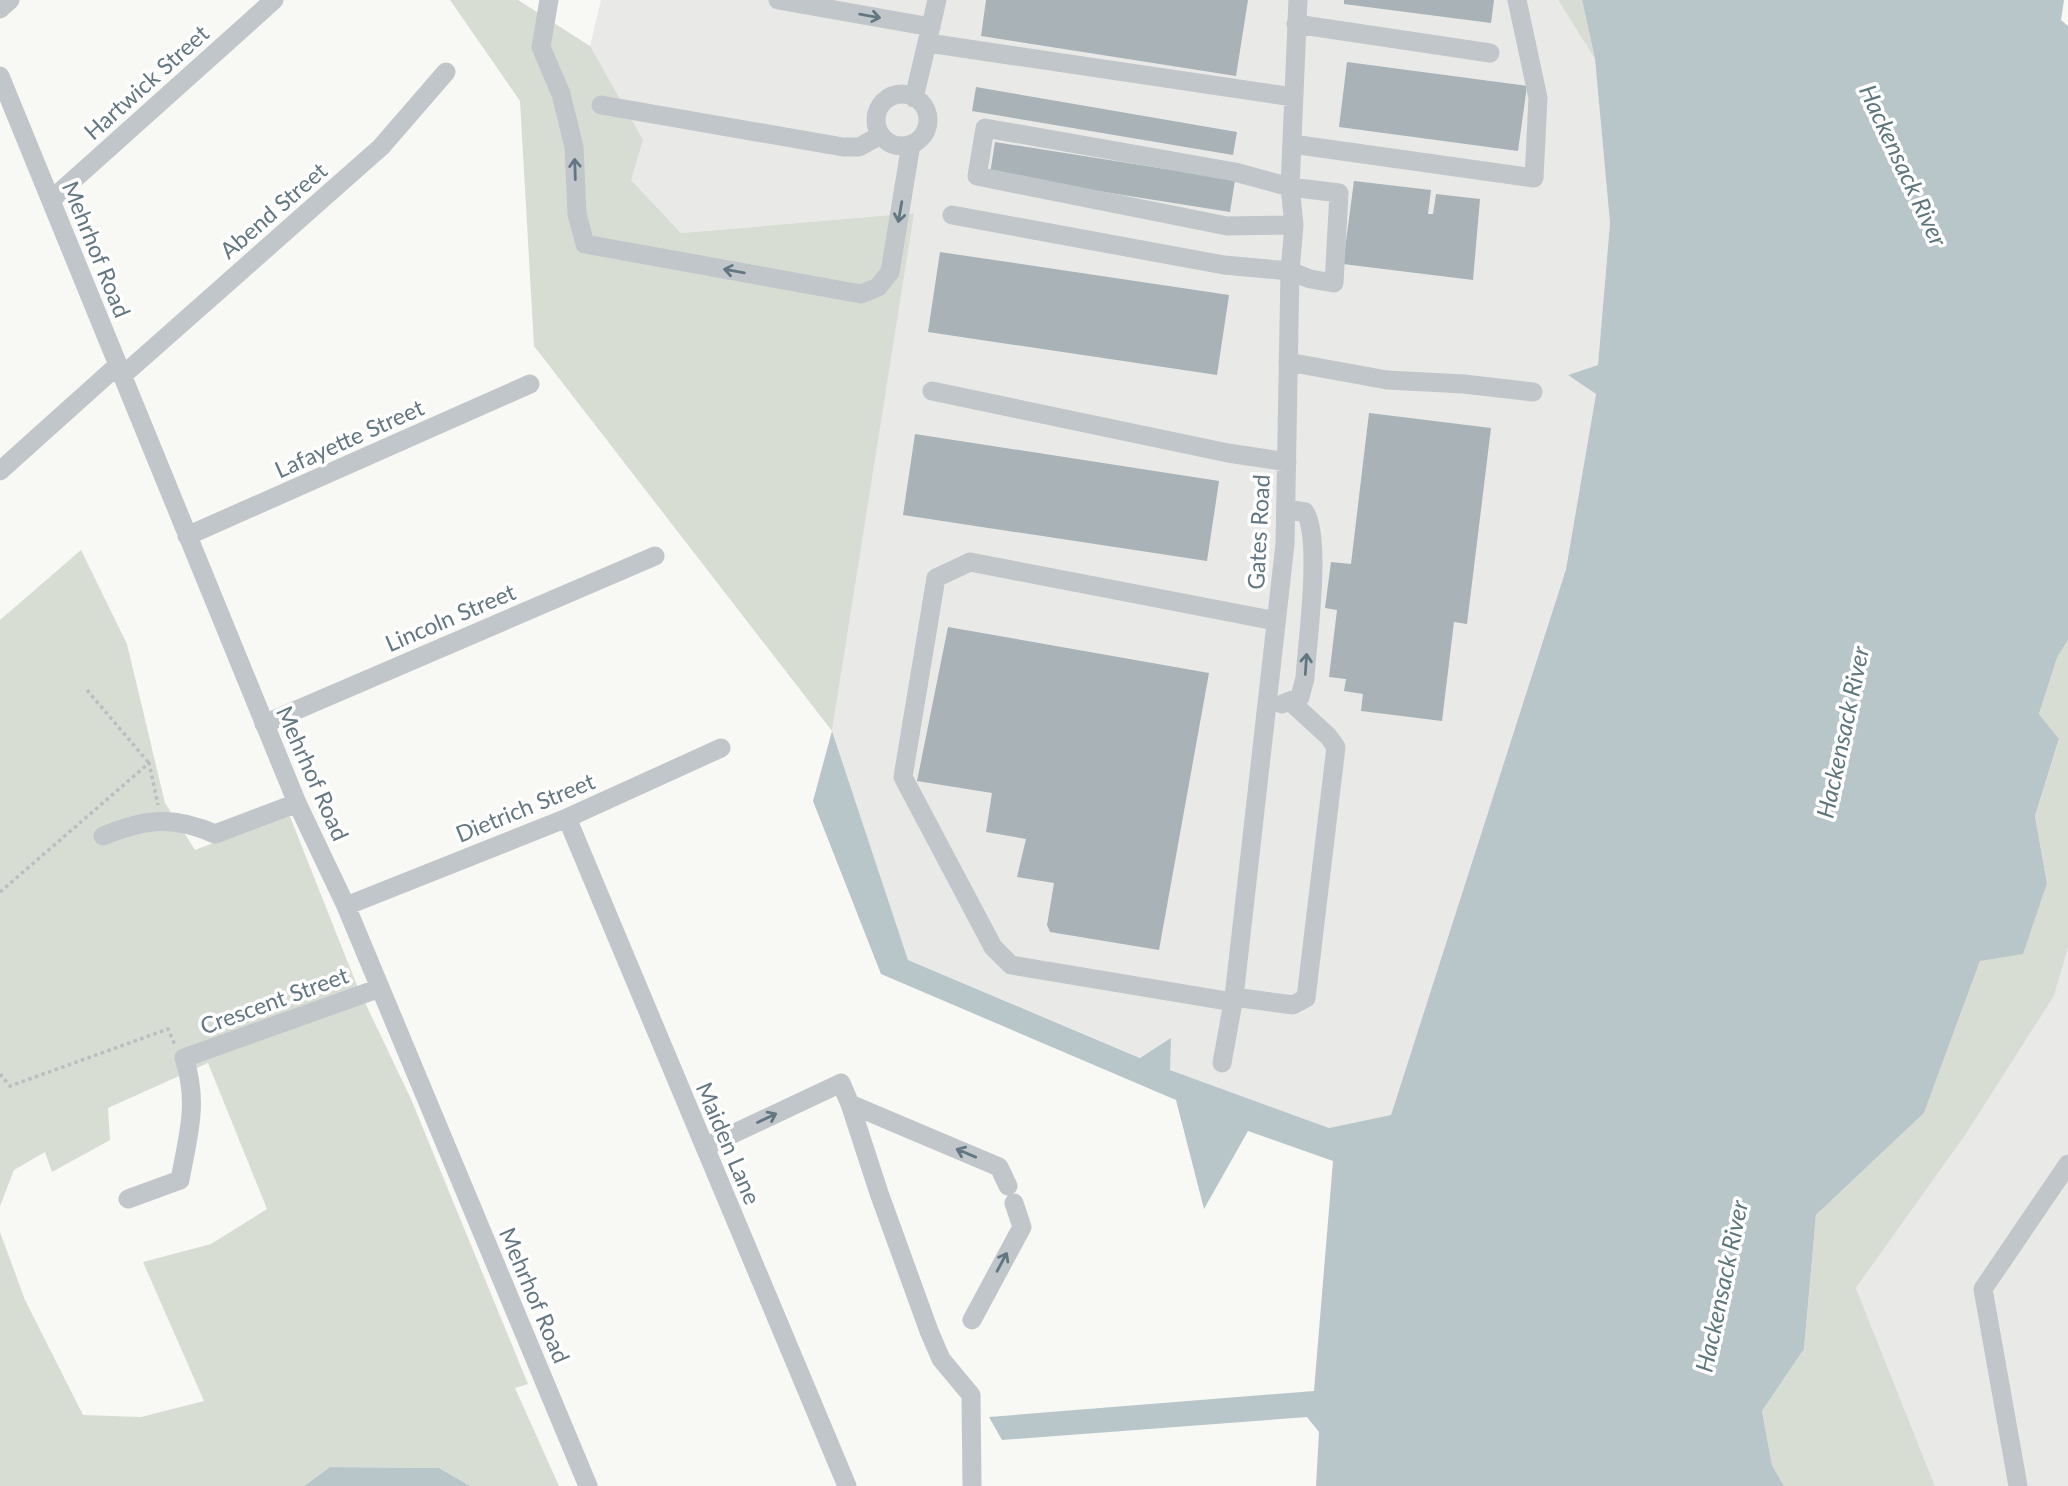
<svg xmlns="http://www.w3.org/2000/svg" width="2068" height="1486" viewBox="0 0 2068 1486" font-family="Lato,sans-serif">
  <rect width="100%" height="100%" fill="#f8f8f5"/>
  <!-- built -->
  <path fill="#e9e9e8" d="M601,0H1558L1595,59L1610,223L1598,365L1568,375L1596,394L1566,568L1391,1115L1329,1128L1170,1070L908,960L832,731L913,213L681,233L631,180L590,46Z
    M2068,948V1486H1935L1856,1288L1966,1134L2054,996Z"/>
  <!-- green -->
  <path fill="#d8ddd4" d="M450,0H518L590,46L643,140L631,180L681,233L914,213L832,731L534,346L520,101Z
    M1558,0H1582L1595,59Z
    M81,550L127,644L165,803L195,850L289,814L358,988L411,1099L528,1384L515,1388L559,1486H470L439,1468L330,1467L304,1486H0V1232L25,1300L83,1415L141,1417L204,1401L143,1262L211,1244L267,1209L208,1063L108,1108L110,1140L52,1172L45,1152L14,1170L0,1206V620Z
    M2068,640V948L2054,996L1966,1134L1856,1288L1935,1486H1784L1772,1465L1762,1411L1804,1349L1816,1215L1924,1113L1980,961L2047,883L2035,816L2059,740L2039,714L2057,658Z"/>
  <!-- water -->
  <path fill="#b8c6c9" d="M1582,0H2064L2061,20L2068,26V640L2057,658L2039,714L2059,739L2035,816L2047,883L2023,954L1980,961L1924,1113L1816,1215L1804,1349L1762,1411L1772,1465L1784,1486H1316L1319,1432L1307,1417L1002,1440L989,1417L1314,1391L1333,1161L1248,1131L1204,1209L1176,1100L881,974L813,801L832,731L908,960L1140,1058L1171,1038L1170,1070L1329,1128L1391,1115L1566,569L1596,394L1568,375L1598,365L1610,223L1595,59Z
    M330,1467L439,1468L470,1486H304Z"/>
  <!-- building -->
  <path fill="#a8b2b7" d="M986,0H1248L1236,76L981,36Z
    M1344,0H1494L1491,23L1344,4Z
    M1347,62L1527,86L1518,151L1339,127Z
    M976,87L1237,132L1233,155L972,111Z
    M995,142L1235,180L1230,212L990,174Z
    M1354,181L1431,190L1428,214H1433L1436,194L1480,199L1473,280L1343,264Z
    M940,252L1229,295L1217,375L928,332Z
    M1369,413L1491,428L1467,624L1454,622L1442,721L1361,711L1363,694L1344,691L1346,679L1329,677L1337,610L1325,608L1331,562L1351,564Z
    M915,434L1219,481L1207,561L903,515Z
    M948,627L1209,673L1159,950L1050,932L1047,925L1054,883L1017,877L1026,839L986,832L992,793L917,781Z"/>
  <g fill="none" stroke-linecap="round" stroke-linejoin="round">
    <!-- path -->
    <path stroke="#babec0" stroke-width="3.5" stroke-dasharray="3.5 3.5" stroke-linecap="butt" d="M87,690L149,763
      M0,892L149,763L158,805
      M0,1074L10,1086L168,1029L175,1045"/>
    <!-- minor -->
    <path stroke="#c0c6c9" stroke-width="19" d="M549,0L541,47L561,94L574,147L577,214L585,244L861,294L878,287L890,272L911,144
      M778,0L931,27
      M0,9L10,0
      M1296,24L1490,53
      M928,43L1293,97
      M0,76L297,803L346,906L588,1486
      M876 120a26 26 0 1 1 52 0a26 26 0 1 1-52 0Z
      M914,98L937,0
      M601,105L843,147H859L881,135
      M1292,144L1534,178L1538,98L1517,0
      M51,200L274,0
      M952,215L1224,265L1290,271L1310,279L1334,283L1339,193L1290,187L1235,172L985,128L977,176L1227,226L1294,225
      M1288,362L1387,380L1464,384L1533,392
      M122,376L381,147L446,72
      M932,391L1228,453L1287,462
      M0,471L118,365
      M187,536L530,384
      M1282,704L1300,697L1305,678C1307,643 1322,539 1305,512L1286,509
      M264,724L655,556
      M567,818L847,1486
      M103,836C145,819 173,815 215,834L297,803
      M346,906L567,818L721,748
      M1234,997L1293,1005L1306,998L1336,747L1328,736L1291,702
      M1233,1002L1011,965L993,947L903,777L936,578L970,562L1276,621
      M1222,1063L1234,997L1285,544L1290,271L1294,225L1290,187L1298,0
      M850,1104L999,1167L1008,1186
      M705,1147L841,1083L850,1104L879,1193L929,1331L941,1359L971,1395L972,1486
      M128,1199L180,1180C188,1135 199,1103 184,1058L380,988
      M972,1320L1022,1227L1014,1203
      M2018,1486L1983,1289L2068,1164"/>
  </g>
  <!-- one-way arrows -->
  <defs><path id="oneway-shaft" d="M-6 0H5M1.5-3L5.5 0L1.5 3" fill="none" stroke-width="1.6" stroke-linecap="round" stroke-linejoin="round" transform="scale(1.75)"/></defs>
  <g stroke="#627781">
    <use href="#oneway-shaft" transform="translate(870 16) rotate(10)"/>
    <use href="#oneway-shaft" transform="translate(575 169) rotate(-92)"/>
    <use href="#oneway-shaft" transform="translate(900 212) rotate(100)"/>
    <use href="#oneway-shaft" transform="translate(734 271) rotate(-170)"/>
    <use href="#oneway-shaft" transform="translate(1306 664) rotate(-86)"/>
    <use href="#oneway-shaft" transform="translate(767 1118) rotate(-25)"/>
    <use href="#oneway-shaft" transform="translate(966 1153) rotate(-157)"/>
    <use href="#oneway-shaft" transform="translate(1002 1262) rotate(-62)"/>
  </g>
  <g text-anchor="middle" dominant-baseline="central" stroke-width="7" stroke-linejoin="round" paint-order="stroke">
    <!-- street labels -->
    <g font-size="23" fill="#627781" stroke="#fff">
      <text transform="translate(146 82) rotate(-42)">Hartwick Street</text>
      <text transform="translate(273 210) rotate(-41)">Abend Street</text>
      <text transform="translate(97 249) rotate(68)">Mehrhof Road</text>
      <text transform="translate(349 438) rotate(-24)">Lafayette Street</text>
      <text transform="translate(1258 532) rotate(-87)">Gates Road</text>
      <text transform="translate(450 617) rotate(-23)">Lincoln Street</text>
      <text transform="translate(313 773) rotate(66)">Mehrhof Road</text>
      <text transform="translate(525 807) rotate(-22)">Dietrich Street</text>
      <text transform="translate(274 1000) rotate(-20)">Crescent Street</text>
      <text transform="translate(729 1143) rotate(67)">Maiden Lane</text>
      <text transform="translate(535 1295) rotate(67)">Mehrhof Road</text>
    </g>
    <!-- water labels -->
    <g font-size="24" font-style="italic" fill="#5d767c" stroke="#fff">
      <text transform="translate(1904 165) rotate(65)">Hackensack River</text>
      <text transform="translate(1842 732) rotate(-78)">Hackensack River</text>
      <text transform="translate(1721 1286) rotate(-78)">Hackensack River</text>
    </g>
  </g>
</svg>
